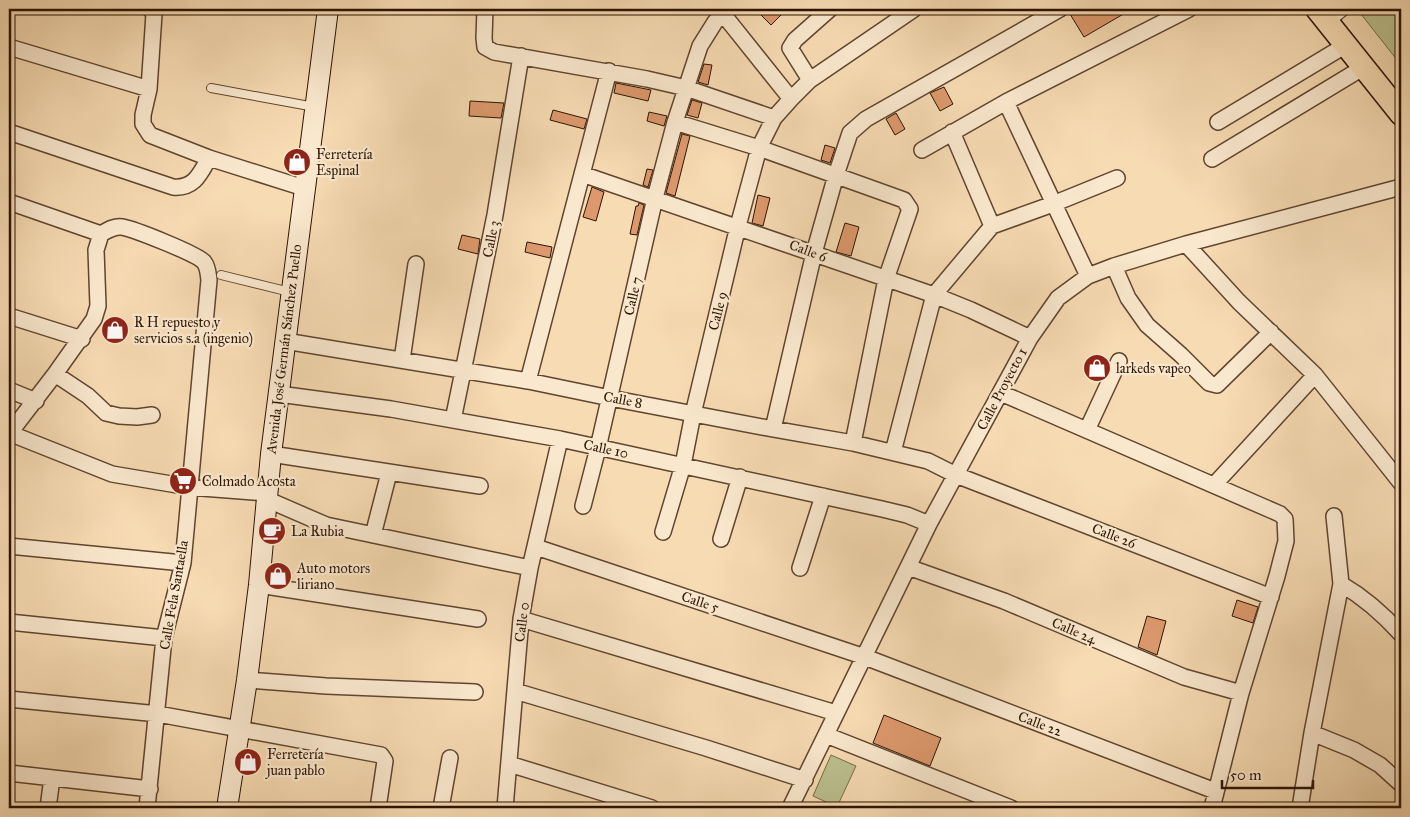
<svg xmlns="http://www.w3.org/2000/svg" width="1410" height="817" viewBox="0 0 1410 817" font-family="'IM FELL Great Primer',serif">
  <rect width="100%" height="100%" fill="#f7dbb3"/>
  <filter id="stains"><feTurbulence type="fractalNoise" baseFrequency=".004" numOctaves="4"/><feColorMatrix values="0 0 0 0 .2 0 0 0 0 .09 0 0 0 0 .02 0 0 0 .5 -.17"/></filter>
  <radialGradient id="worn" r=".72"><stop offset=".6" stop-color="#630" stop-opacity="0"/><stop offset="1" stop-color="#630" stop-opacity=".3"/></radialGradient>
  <!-- green -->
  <path fill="#bbc08e" stroke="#746a48" d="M1357,9H1401V65Z
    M831,755L856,766L837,807L813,796Z"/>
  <!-- building -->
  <path fill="#dd996d" stroke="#2c1303" d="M755,9H777L782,14L771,25Z
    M1078,9H1132L1084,37L1070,14Z
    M704,64L712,65L708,85L698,82Z
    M616,83L651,90L648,101L614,93Z
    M944,87L953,104L940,111L930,93Z
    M692,100L702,103L698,118L687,115Z
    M470,101L504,103L501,118L469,116Z
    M553,110L587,119L584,129L550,120Z
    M649,112L667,116L664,126L647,121Z
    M896,113L905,129L895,135L886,119Z
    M682,134L690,136L675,196L666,193Z
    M825,145L835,148L830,163L821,160Z
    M647,169L653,170L648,187L643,185Z
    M592,187L604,192L596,221L583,217Z
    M758,195L770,198L763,226L752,223Z
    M639,203L644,205L637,235L630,234L636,206H638Z
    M845,223L859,227L851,256L836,252Z
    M462,235L480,239L478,254L458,249Z
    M527,242L552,247L550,258L525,252Z
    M1237,600L1258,607L1253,623L1232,616Z
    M1147,616L1166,621L1157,655L1138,647Z
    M884,715L941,738L930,766L873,743Z"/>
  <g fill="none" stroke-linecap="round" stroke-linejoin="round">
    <!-- lane casing -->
    <g stroke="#5f452f" stroke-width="10">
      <path id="lane" d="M1331,22L1347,9
        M211,88L315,107
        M221,275L290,292"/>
    </g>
    <!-- street casing -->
    <g stroke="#5f452f" stroke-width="18">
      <path id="street" d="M150,9L154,14L149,89L143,115V124L150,135L209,158L304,188
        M485,9L484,38L485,47L494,52L647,79L686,88L774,118
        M719,9L791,99
        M9,47L149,89
        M810,80L790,48L795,40L830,9
        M1006,102L1088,276
        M675,122L759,148L904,200L910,209L886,279L853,443
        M1218,122L1346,45
        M9,132L173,187C194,189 200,174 209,158
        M952,132L992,226
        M922,150L1006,102L1189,9
        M1212,159L1364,67
        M582,174L934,295L971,310L1030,338
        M9,202L101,234C108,230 114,226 122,227C134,229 197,254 204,262C208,267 208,273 209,280L183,563L164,638L147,808
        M1186,244L1239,302L1315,375L1401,483
        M1114,266L1128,298L1147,325L1181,355L1209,383L1217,385L1271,332
        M9,316L82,339
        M285,341L528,381L610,398L773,429L853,443L928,461L956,475L1271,597
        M402,360L416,264
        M55,374L88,396L106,413L119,416L137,417L152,415
        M528,381L609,71
        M9,390L36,401
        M1001,393L1280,514L1285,519L1286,541L1277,576L1241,693L1212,808
        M279,394L391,409L560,439L882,509L907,515L929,524
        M453,420L495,215L521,56
        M773,429L814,253L836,175L850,133L866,119L1060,9
        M1087,430L1119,361
        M9,433L112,474L189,487L267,493
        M9,434L55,374L94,319L98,306L96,250L101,234
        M893,452L934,295L992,226L1053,204L1117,178
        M271,454L480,486
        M1214,485L1315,375
        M266,499L326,525L530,568
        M583,506L598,448L655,198L675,122L700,46L715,22L727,9
        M663,532L683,465L693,414L738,226L759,148L774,118L791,99L810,80L914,9
        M373,535L389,473
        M721,539L740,477
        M9,546L183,563
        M536,547L865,657L1215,791
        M908,567L1004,601L1184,677L1241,693
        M800,568L823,496
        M1341,584C1365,598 1382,613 1401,634
        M259,585L478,619
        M521,619L836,713
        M9,622L164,638
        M247,680L326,686L475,692
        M515,691L706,748L805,780
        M9,699L158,714L381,755L385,761L378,808
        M1312,733L1354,750L1380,765L1401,784
        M826,735L1011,808
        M509,764L652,808
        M9,773L150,789
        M48,808L52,778
        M441,808L450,758
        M505,808L521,619L530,568L560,439
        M790,808L929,524L1030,338L1058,298L1088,276L1114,266L1186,244L1401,187
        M1300,808L1312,733L1341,584L1334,516"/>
    </g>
    <!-- secondary casing -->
    <g stroke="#2c1303" stroke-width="22">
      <path id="secondary" d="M227,808L247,680L259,585L271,454L328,9"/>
    </g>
    <!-- primary casing -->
    <g stroke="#2c1303" stroke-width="25">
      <path id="primary" d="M1317,9L1401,114"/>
    </g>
    <!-- lane -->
    <use href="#lane" stroke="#fae8ce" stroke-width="8"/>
    <!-- street -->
    <use href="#street" stroke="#fae8ce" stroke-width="15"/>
    <!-- secondary -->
    <use href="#secondary" stroke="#fae8ce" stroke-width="20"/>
    <!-- primary -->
    <use href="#primary" stroke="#f7dbb3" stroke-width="22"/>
  </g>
  <!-- icons -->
  <defs>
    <g id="shop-disc" transform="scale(1.4375)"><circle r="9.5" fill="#8f2418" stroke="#fae8ce"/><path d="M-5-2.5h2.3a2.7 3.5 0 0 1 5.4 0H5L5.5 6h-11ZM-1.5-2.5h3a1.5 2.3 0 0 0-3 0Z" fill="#fff"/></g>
    <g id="supermarket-disc" transform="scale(1.4375)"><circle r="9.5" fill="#8f2418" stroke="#fae8ce"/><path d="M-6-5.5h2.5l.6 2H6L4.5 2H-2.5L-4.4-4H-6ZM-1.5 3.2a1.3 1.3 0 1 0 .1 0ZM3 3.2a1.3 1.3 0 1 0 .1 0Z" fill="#fff"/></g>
    <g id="cafe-disc" transform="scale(1.4375)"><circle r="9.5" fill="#8f2418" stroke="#fae8ce"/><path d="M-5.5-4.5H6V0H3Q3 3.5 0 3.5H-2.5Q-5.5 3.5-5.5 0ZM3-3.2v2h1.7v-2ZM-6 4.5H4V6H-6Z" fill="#fff"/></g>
  </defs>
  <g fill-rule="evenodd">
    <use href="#shop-disc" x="297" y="162"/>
    <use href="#shop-disc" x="115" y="330"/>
    <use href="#shop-disc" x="1097" y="368"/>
    <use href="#supermarket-disc" x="183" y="481"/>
    <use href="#cafe-disc" x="272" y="531"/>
    <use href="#shop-disc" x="278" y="576"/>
    <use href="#shop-disc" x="248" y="762"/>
  </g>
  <g text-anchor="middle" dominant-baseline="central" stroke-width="4.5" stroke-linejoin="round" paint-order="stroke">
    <!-- poi labels -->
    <g font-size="14" fill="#2c1303" stroke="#fae8ce" text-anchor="start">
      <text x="316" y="154">Ferretería<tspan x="316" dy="16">Espinal</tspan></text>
      <text x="134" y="322">R H repuesto y<tspan x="134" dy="16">servicios s.a (ingenio)</tspan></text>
      <text x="1116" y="368">larkeds vapeo</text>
      <text x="202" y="481">Colmado Acosta</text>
      <text x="291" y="531">La Rubia</text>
      <text x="297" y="568">Auto motors<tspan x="297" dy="16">liriano</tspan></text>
      <text x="267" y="754">Ferretería<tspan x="267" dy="16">juan pablo</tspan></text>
    </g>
    <!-- street labels -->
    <g font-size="14" fill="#2c1303" stroke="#fae8ce">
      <text transform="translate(491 239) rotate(-79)">Calle 3</text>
      <text transform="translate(808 251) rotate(20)">Calle 6</text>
      <text transform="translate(633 296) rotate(-77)">Calle 7</text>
      <text transform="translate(718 311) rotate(-76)">Calle 9</text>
      <text transform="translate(284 349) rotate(-83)">Avenida José Germán Sánchez Puello</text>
      <text transform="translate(1002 389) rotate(-62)">Calle Proyecto 1</text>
      <text transform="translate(623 400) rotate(11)">Calle 8</text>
      <text transform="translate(606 449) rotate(12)">Calle 10</text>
      <text transform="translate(1114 536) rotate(21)">Calle 26</text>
      <text transform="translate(174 595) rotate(-80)">Calle Fela Santaella</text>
      <text transform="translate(700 602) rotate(18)">Calle 5</text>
      <text transform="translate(522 622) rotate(-83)">Calle 0</text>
      <text transform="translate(1074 631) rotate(23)">Calle 24</text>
      <text transform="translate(1040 724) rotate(21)">Calle 22</text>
    </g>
  </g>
  <!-- margin -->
  <rect width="1410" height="817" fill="none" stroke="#f7dbb3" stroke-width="30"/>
  <rect x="10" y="10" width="1390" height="797" fill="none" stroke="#2c1303" stroke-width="2.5"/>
  <rect x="15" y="15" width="1380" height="787" fill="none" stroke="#2c1303"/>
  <!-- scale -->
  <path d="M1222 780v8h91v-8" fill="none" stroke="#2c1303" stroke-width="2.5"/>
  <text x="1230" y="780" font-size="15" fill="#2c1303" stroke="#fae8ce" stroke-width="4" paint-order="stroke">50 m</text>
  <rect width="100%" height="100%" filter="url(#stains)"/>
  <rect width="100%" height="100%" fill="url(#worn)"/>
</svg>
